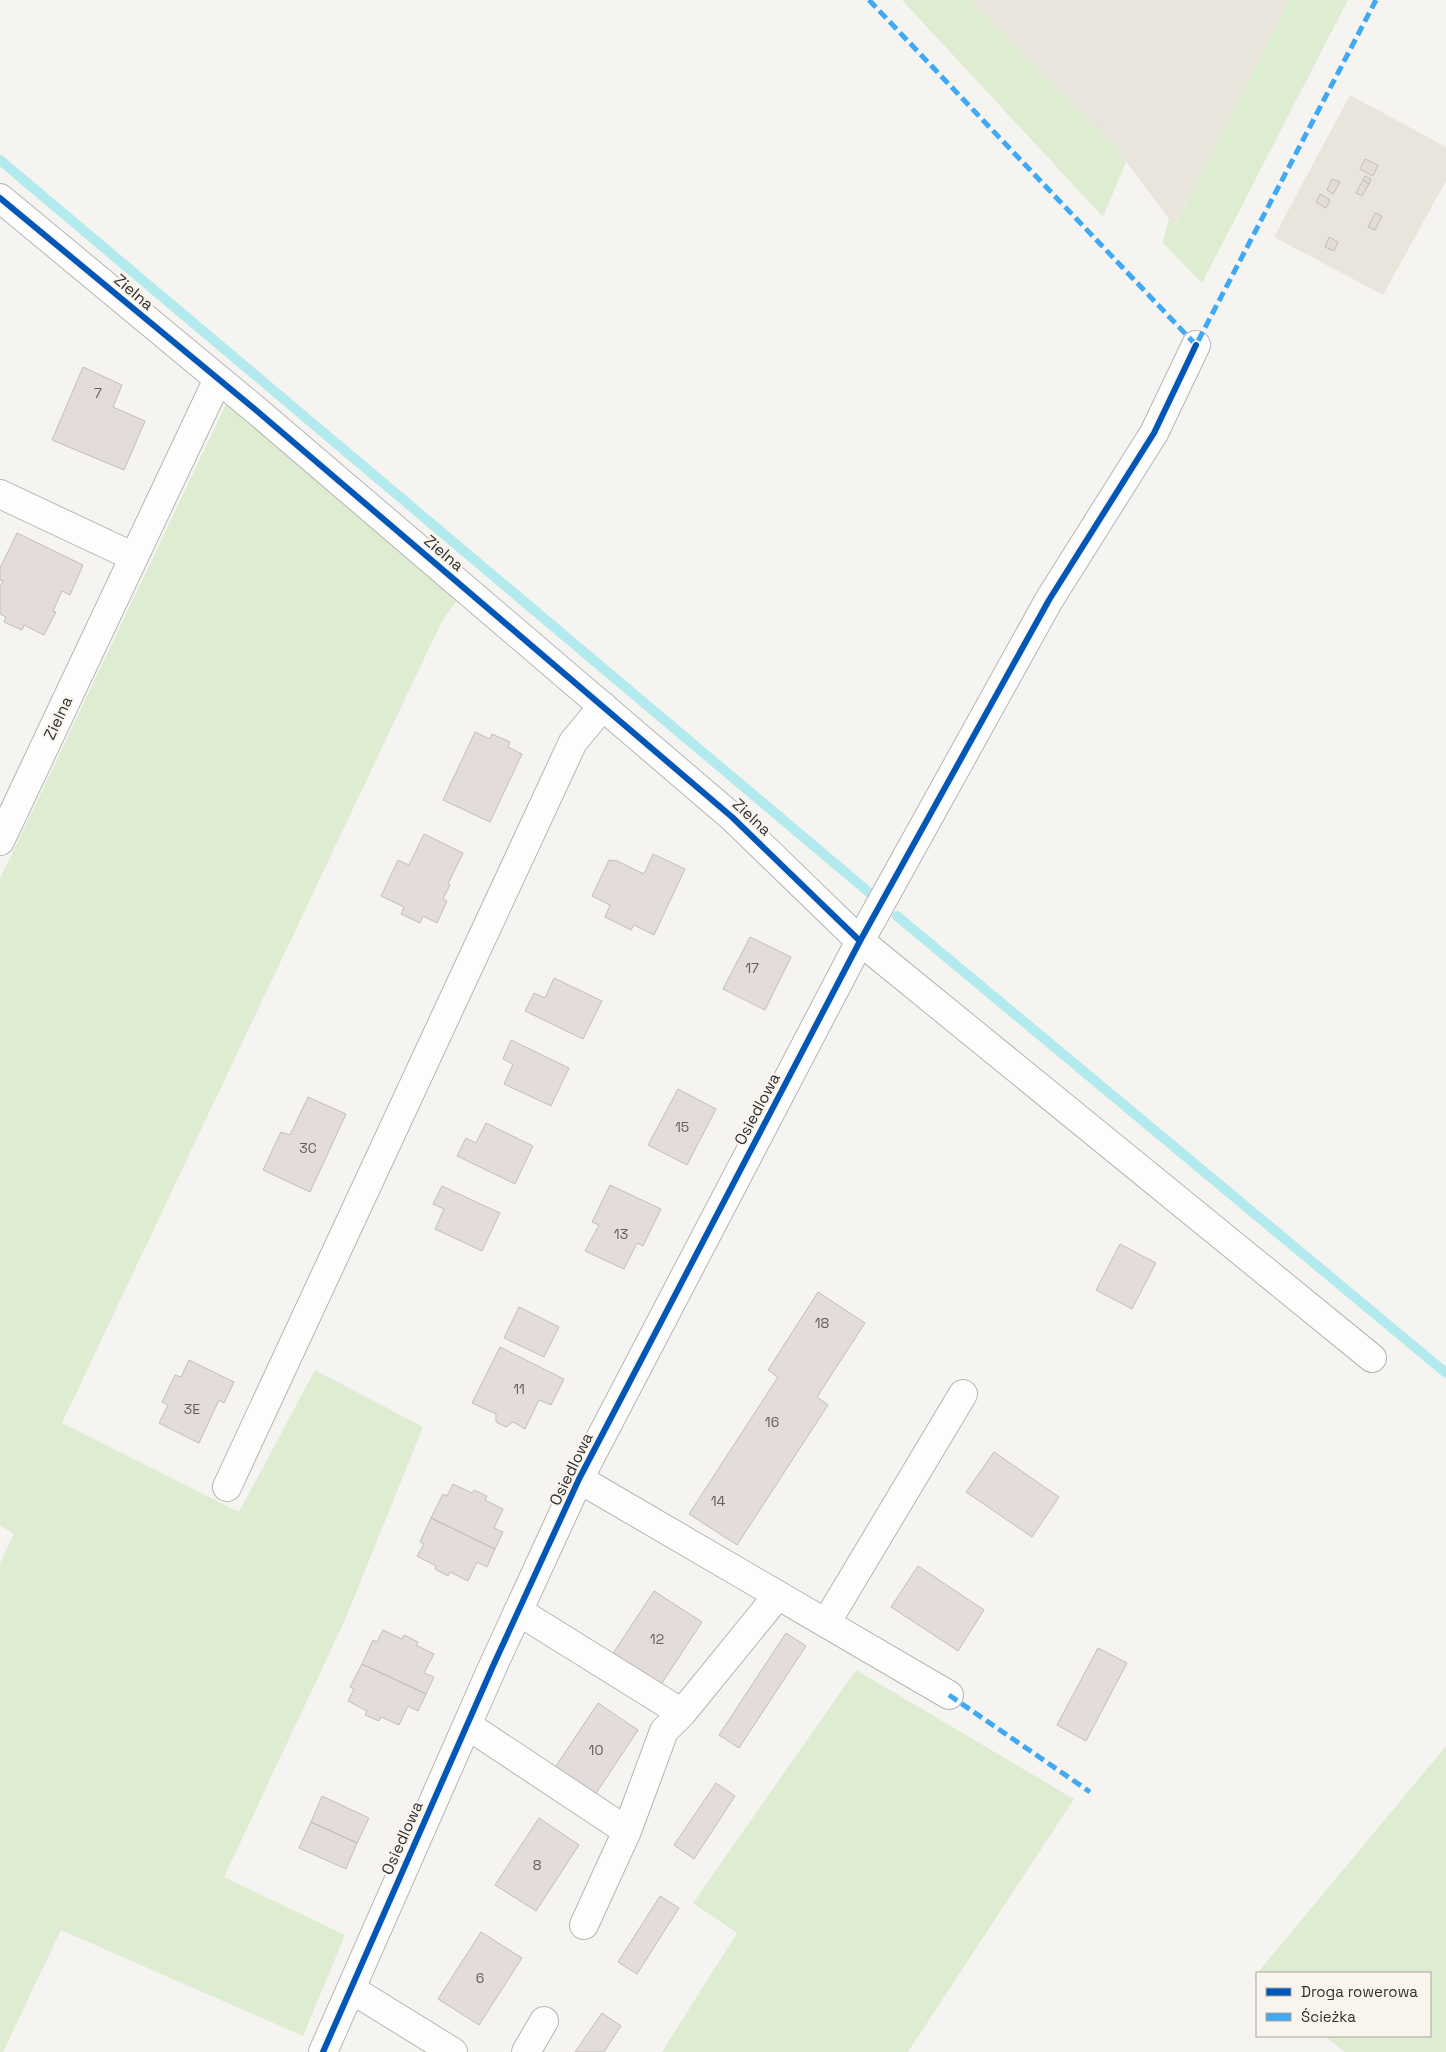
<svg xmlns="http://www.w3.org/2000/svg" width="1446" height="2052" viewBox="0 0 1446 2052" font-family="'Space Grotesk',sans-serif">
  <rect width="100%" height="100%" fill="#f6f4f1"/>
  <!-- built -->
  <path fill="#e9e4dc" d="M970,0H1289L1174,226L1117,149Z
    M1350,95L1446,147V181L1383,295L1274,237Z"/>
  <!-- green -->
  <path fill="#deecd2" d="M902,0H970L1117,149L1126,162L1103,217Z
    M1289,0H1348L1202,283L1163,243L1169,218L1175,225Z
    M226,404L457,600L441,623L62,1423L239,1512L315,1370L423,1427L345,1620L224,1877L345,1935L303,2036L61,1930L3,2052H0V1563L14,1534L0,1525V879Z
    M856,1670L1074,1799L908,2052H662L737,1933L693,1903Z
    M1446,1746V2052H1344L1325,2036H1430V1973H1257V1980L1254,1977Z"/>
  <g fill="none" stroke-linecap="round" stroke-linejoin="round">
    <!-- stream -->
    <path stroke="#b3eaee" stroke-width="10" d="M0,160L871,894
      M897,916L1446,1373"/>
  </g>
  <!-- building -->
  <path fill="#e4dcd9" stroke="#c1bebc" d="M1365,159L1378,165L1373,176L1360,169Z
    M1365,176L1371,179L1369,184L1363,180Z
    M1332,179L1340,182L1333,194L1327,190Z
    M1363,180L1369,184L1362,196L1356,193Z
    M1320,194L1330,200L1326,208L1316,202Z
    M1375,213L1382,216L1375,230L1368,227Z
    M1329,237L1338,242L1334,251L1325,247Z
    M83,367L122,385L113,407L145,421L124,470L52,440Z
    M17,533L83,565L70,595L62,591L53,611L56,612L44,635L24,625L22,630L4,622L6,617L0,614V586L3,581L0,580V568Z
    M475,732L490,739L492,734L510,742L508,747L522,754L490,822L443,800Z
    M424,834L463,853L448,884L450,885L443,899L447,901L437,923L423,916L420,923L401,914L404,907L381,896L398,860L409,865Z
    M653,854L685,869L654,935L634,925L631,930L605,917L610,905L592,896L609,860L617,861L644,874Z
    M750,937L791,957L765,1010L723,989Z
    M554,978L602,1001L583,1039L525,1011L534,993L545,998Z
    M511,1040L569,1068L551,1106L504,1084L513,1064L503,1059Z
    M678,1089L716,1109L687,1165L648,1145Z
    M308,1097L346,1114L310,1192L263,1170L281,1132L290,1135Z
    M486,1123L533,1146L515,1184L457,1156L466,1138L476,1143Z
    M610,1185L661,1209L643,1246L637,1243L624,1269L585,1251L599,1225L592,1222Z
    M442,1186L500,1213L482,1251L435,1229L444,1209L433,1204Z
    M1120,1244L1156,1263L1132,1309L1096,1290Z
    M818,1292L865,1323L817,1397L828,1405L737,1545L689,1514L778,1377L768,1370Z
    M519,1307L559,1327L544,1357L504,1338Z
    M500,1347L564,1379L551,1405L539,1400L525,1429L513,1422L506,1427L496,1422V1414L472,1403Z
    M189,1360L234,1382L224,1403L219,1400L199,1443L159,1423L168,1405L162,1402L175,1375L181,1377Z
    M994,1452L1059,1497L1032,1537L966,1492Z
    M453,1484L472,1493L474,1490L487,1496L485,1500L503,1509L494,1528L503,1532L495,1549L431,1518L443,1494L447,1496Z
    M431,1518L495,1549L487,1567L477,1562L468,1581L450,1572L448,1576L435,1569L436,1566L417,1556L424,1544L420,1542Z
    M918,1566L984,1610L958,1651L891,1607Z
    M654,1591L702,1622L660,1686L612,1655Z
    M383,1630L402,1639L404,1635L418,1642L416,1645L434,1654L424,1673L434,1677L426,1694L362,1664L373,1640L377,1642Z
    M786,1633L806,1646L739,1748L719,1735Z
    M1098,1648L1127,1663L1086,1741L1057,1725Z
    M362,1664L426,1694L418,1711L408,1706L399,1725L381,1717L379,1721L365,1715L367,1711L348,1701L354,1689L350,1687Z
    M598,1703L638,1730L595,1795L554,1769Z
    M716,1783L735,1796L694,1859L674,1845Z
    M322,1796L369,1818L357,1843L311,1822Z
    M539,1818L579,1845L536,1911L495,1885Z
    M311,1822L357,1843L346,1869L299,1848Z
    M660,1896L679,1908L637,1974L618,1962Z
    M481,1932L522,1958L479,2025L438,1999Z
    M602,2013L621,2026L604,2052H575Z"/>
  <g fill="none" stroke-linecap="round" stroke-linejoin="round">
    <!-- minor casing -->
    <g stroke="#b7b5b2" stroke-width="30">
      <path id="minor" d="M0,198L257,411L732,817L860,941L1372,1358
        M0,494L134,557
        M0,841L218,379
        M579,1479L949,1695
        M227,1487L573,742L603,706
        M518,1611L682,1713
        M826,1623L963,1394
        M467,1725L627,1831
        M584,1925L627,1831L664,1731L682,1713L778,1595
        M351,1989L453,2052
        M323,2052L493,1666L579,1479L860,941L1049,600L1154,433L1196,345
        M526,2052L544,2021"/>
    </g>
    <!-- minor -->
    <use href="#minor" stroke="#fefdfd" stroke-width="28"/>
    <!-- quiet -->
    <path stroke="#3fa9f5" stroke-width="5" stroke-dasharray="10 5" stroke-linecap="butt" d="M869,0L1196,345L1376,0
      M949,1695L1090,1792"/>
    <!-- cycleway casing -->
    <g stroke="#f9f5ee" stroke-width="9">
      <path id="cycleway" d="M0,198L257,411L732,817L860,941
        M323,2052L493,1666L579,1479L860,941L1049,600L1154,433L1196,345"/>
    </g>
    <!-- cycleway -->
    <use href="#cycleway" stroke="#0057b8" stroke-width="6"/>
  </g>
  <g text-anchor="middle" dominant-baseline="central" stroke-width="4.5" stroke-linejoin="round" paint-order="stroke">
    <!-- number labels -->
    <g font-size="14" fill="#615e5c">
      <text x="98" y="393">7</text>
      <text x="752" y="968">17</text>
      <text x="682" y="1127">15</text>
      <text x="308" y="1148">3C</text>
      <text x="621" y="1234">13</text>
      <text x="822" y="1323">18</text>
      <text x="519" y="1389">11</text>
      <text x="192" y="1409">3E</text>
      <text x="772" y="1422">16</text>
      <text x="718" y="1501">14</text>
      <text x="657" y="1639">12</text>
      <text x="596" y="1750">10</text>
      <text x="537" y="1865">8</text>
      <text x="480" y="1978">6</text>
    </g>
    <!-- street labels -->
    <g font-size="16" fill="#32302e" stroke="#f9f5ee">
      <text transform="translate(134 292) rotate(40)">Zielna</text>
      <text transform="translate(444 553) rotate(40)">Zielna</text>
      <text transform="translate(58 718) rotate(-65)">Zielna</text>
      <text transform="translate(752 817) rotate(43)">Zielna</text>
      <text transform="translate(757 1109) rotate(-62)">Osiedlowa</text>
      <text transform="translate(571 1469) rotate(-64)">Osiedlowa</text>
      <text transform="translate(402 1838) rotate(-66)">Osiedlowa</text>
    </g>
  </g>
  <!-- legend -->
  <rect x="1256" y="1972" width="175" height="65" fill="#f9f5ee" stroke="#a9a6a1"/>
  <rect x="1266" y="1988" width="25" height="8" fill="#0057b8" stroke="#a9a6a1"/>
  <text x="1301" y="1997" font-size="15" fill="#32302e">Droga rowerowa</text>
  <rect x="1266" y="2013" width="25" height="8" fill="#3fa9f5" stroke="#a9a6a1"/>
  <text x="1301" y="2022" font-size="15" fill="#32302e">Ścieżka</text>
</svg>
